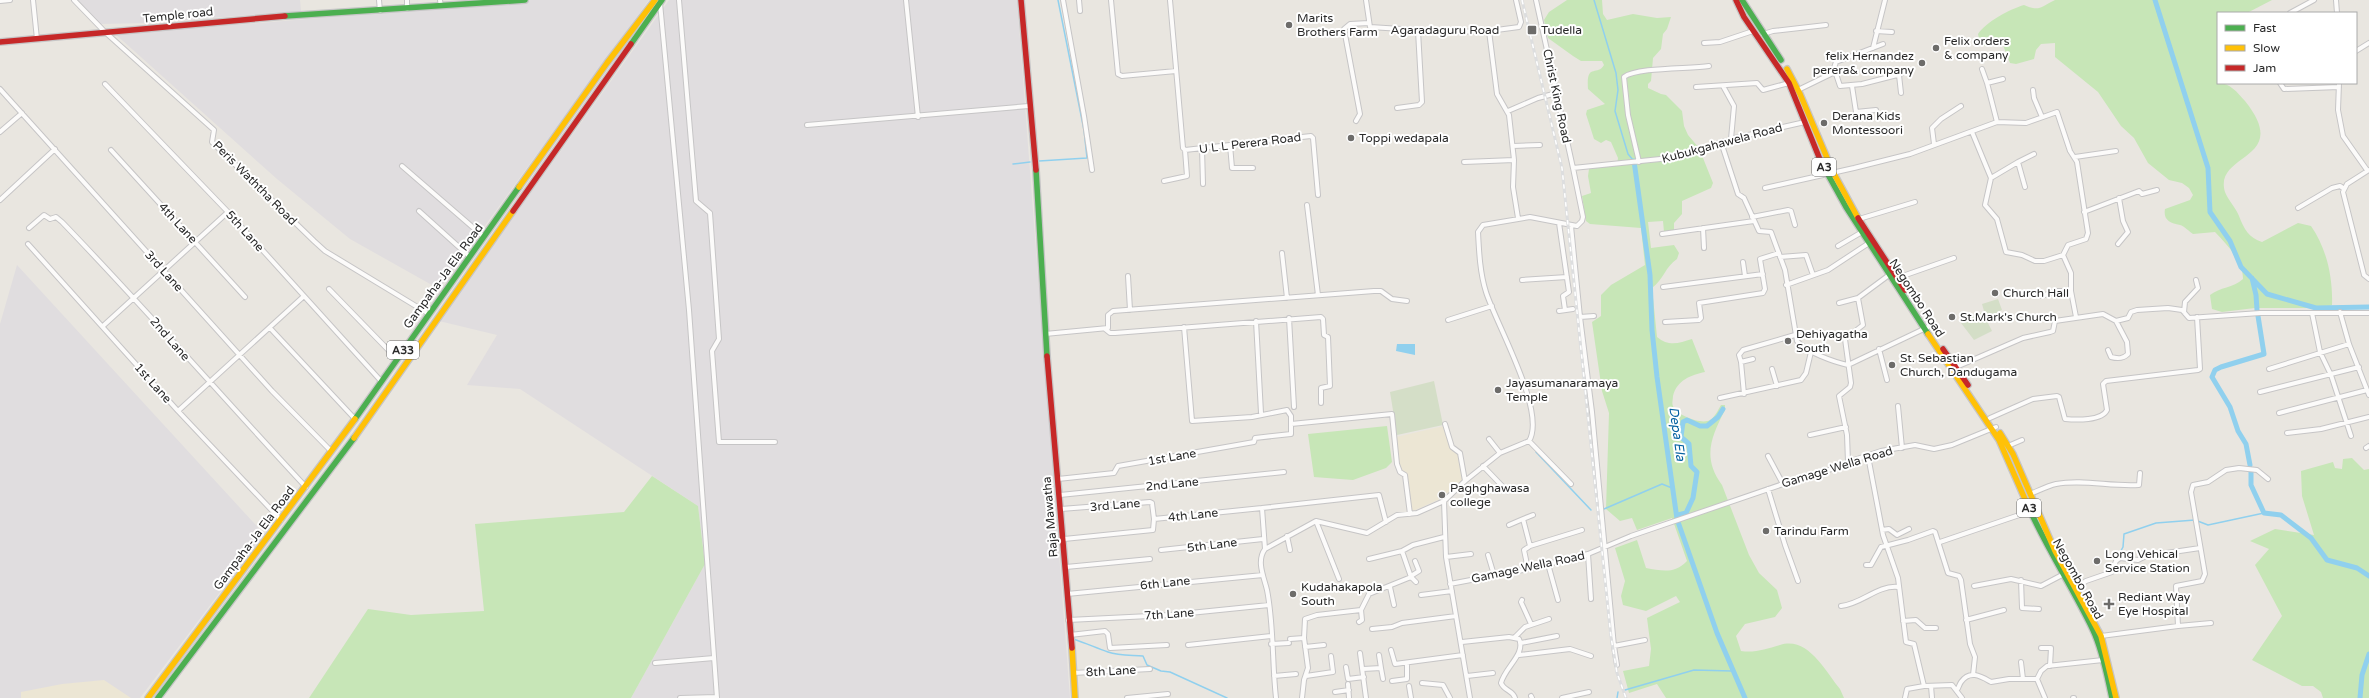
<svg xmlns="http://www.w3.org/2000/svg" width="2369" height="698" font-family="'Varela Round',sans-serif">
<rect width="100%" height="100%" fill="#e9e6e0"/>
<path fill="#e0dddf" d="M75,0H300L301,11L148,23L100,24Z
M531,0H649L439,289L350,239L277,179L113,32L248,24Z
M669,0H1017L1070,698H631L705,564L698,506L520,389L467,385L497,335L439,321Z
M17,265L264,534L140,698H0V324Z"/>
<path fill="#ece6d4" d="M1444,426L1452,450L1458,454L1463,480L1442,498L1411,512L1407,475L1402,471L1399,462L1396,437Z
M104,680L131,698H21V692L62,684Z"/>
<path fill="#c7e6b7" d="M1567,0H1602L1603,14L1607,20L1633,14L1657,18L1671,17L1667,29L1663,34L1661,49L1653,58L1651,81L1648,84V88L1661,94L1666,95L1682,111L1684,126L1688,135L1699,148L1713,183L1711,188L1682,201V214L1674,223V231L1664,232L1663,221L1648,222L1651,248L1674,245L1679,253L1677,259C1665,267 1664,279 1652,288L1657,337C1669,347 1679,343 1692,339L1705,372C1691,375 1677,380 1673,396C1673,400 1671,404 1674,408C1679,416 1702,425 1710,420C1715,417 1718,410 1721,405H1725V410C1711,437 1702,458 1722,485L1749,555L1759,573L1777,590L1782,608L1775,617L1745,624L1736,636L1741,651C1755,653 1766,649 1780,645C1808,636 1825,671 1840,689L1844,698H1666L1657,684L1629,693L1623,671L1649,666L1651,649L1647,618L1680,602L1676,596L1646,611L1623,605L1621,596L1625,581L1615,548L1637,540L1646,568C1662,571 1675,574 1687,561L1672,518L1637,530L1632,518L1620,521L1606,509L1609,413L1602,391L1592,322L1601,316V295L1611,285L1645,265L1641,228L1590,224L1586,221L1582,196L1591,193L1588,176L1589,169L1617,165L1618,158L1611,142L1606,140L1601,143L1594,139L1586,114L1587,110L1605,104L1588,89C1586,62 1597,77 1604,65L1602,61H1581L1573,56L1548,38L1544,20L1549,12Z
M2055,0H2272L2247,13H2218V83C2230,83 2237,92 2245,101C2293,161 2213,152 2225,192C2228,200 2236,208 2239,216C2244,229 2249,238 2262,242L2298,223L2311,226C2327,249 2333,278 2332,305L2325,308H2255L2222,312L2212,309L2210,295C2220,287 2233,288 2243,279C2243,260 2227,245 2215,232L2193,234C2190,232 2184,226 2180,225C2170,223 2163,220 2165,209L2190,200L2193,195L2189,188L2182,183L2169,180L2148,163L2134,138L2121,126L2098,92L2055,57V43L2041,44L2036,50L2034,59L2016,64L2010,63L2001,40L1984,46L1980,43L1978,34C1986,22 2010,9 2024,5C2040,12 2040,7 2055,0Z
M1387,426L1392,462L1386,468L1353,480L1314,477L1308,434Z
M2352,458L2364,470L2369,469V698H2323L2321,692L2313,686H2302L2252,660L2282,616L2255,565L2269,549L2250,541L2275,529L2314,535L2302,496L2301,471L2333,462L2335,468L2342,469L2343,459Z
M652,476L698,506L705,564L631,698H309L368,609L411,615L484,611L475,524L624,512Z"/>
<path fill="#d4dec7" d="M1998,299L2002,310L1997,312L1999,315L1987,321L1992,331L1974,340L1961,323L1984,311L1982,304Z
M1434,381L1443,425L1397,435L1390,392Z"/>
<path fill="#90d0ee" d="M1397,344H1415V355L1396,351Z"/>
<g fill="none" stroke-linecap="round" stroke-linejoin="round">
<path stroke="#90d0ee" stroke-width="1.5" d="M1594,0L1616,73L1618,90L1615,111L1628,154L1633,160
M1039,161L1087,158L1084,130L1058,0
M1013,164L1030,162
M1536,452L1591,510
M1604,509L1662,484L1672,488
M2117,558L2123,547L2124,534L2156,523L2195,520L2208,525L2264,513
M2077,585L2086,579
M1073,639C1086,643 1096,648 1108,652C1119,656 1132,655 1143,656L1147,665L1161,671L1170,672L1227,698
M1625,690L1694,670L1732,671
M1617,698L1618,692"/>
<path stroke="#90d0ee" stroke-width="5" d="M2155,0L2208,168L2210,212L2230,241L2241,267L2267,294L2316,308L2369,307
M1634,161L1650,275L1652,330L1657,377L1677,519L1717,633L1745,698
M2252,278L2256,295L2257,310
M2250,465L2246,444L2238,431L2230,407L2212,377L2215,370L2221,367L2264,354L2258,316
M2251,471V485L2264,513L2281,515L2311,538L2327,560L2357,568L2369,576
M1678,515L1686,513L1693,498L1697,472L1691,466L1689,444L1681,437L1683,422L1687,420L1700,426H1707L1718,417L1723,409
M2360,698L2362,675L2369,654"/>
<defs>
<path id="street" d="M33,0L37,39
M74,0L105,32L214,130L212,142L314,241L325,251L429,314
M379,0L380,11
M407,0V9
M440,0L441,6
M679,0L696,201L710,213L719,339L712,351L719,442H775
M906,0L918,117
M1063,0L1084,116L1092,170
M1079,0L1080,11
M1111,0L1118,74L1122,76L1176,71
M1170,0L1183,148L1185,150L1311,136L1313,138L1318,195
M1366,0L1370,27L1449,32L1489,31L1519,27L1521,22L1516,0
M1536,0L1573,168
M2336,0L2337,13
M0,1L10,0
M660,3L689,310L717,698
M2290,13L2314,0
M1489,31L1497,94L1509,115L1514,160L1513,187L1518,218
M1876,31L1892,32
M1763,34L1773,31L1826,25
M1704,43L1720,42L1753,31
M1883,44L1836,62L1834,68L1840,86L1862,84L1901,74
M1873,48L1885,0
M2356,51L2369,43
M1982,69L1987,83
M1899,75L1901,93
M2280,83L2284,89L2339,87
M2339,83L2338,110L2343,136L2367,170
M105,84L228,212L381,381
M1723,86L1734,106L1731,139
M1852,86L1856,112L1876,110
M1696,87L1757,83L1763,90L1789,83
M0,89L272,391L331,451
M1798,90L1835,72
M2033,90L2034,98L2042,117
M1397,108L1419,105L1422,102L1418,31
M1508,111L1538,98L1557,93
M1356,121L1360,114L1344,29L1350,24L1369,23
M1997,122L1987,83L2003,79
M807,125L1029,106
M0,132L22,113
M1972,132L1991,178L1985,205L1997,219L2006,252L2022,255L2035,261H2044L2063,255
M1721,142L1738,194L1744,198L1759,231L1771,232L1785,270L1797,341C1806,352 1834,362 1848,365
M1934,144L1932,128L1941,119L1961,106
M1230,145L1232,168H1253
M1513,146L1540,145
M1202,148L1203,184
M111,150L245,297
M2075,157L2116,151
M1464,162L1514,160
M1639,162L1628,115L1624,77C1637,67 1690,69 1709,66
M2018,162L2034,154
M402,166L484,237
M2369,170L2347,184L2343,192L2364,275L2369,279
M1991,178L2018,162L2025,187
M1164,181L1187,176L1185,150
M1765,188L1854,168L1910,154L1997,122L2026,123L2057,112L2070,151L2077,162L2088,233L2086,239L2068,245L2063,255L2071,273V291L2076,317
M0,200L55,149
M1307,205L1318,295
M2298,208L2332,188L2340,186L2343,188
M419,211L470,257
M2084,212L2139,191L2142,194L2157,190
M1752,217L1788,210L1791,211L1795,225
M1859,219L1915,202
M1559,223L1569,292L1563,296L1565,310
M1571,226L1580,317L1594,316
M29,228L44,215L50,219L56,217L62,222C146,309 224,399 306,487
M1703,228L1704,248
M1662,234L1754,221
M28,244L178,411L281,520
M2118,244L2128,232L2123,221L2119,198
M1838,246L1862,232
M1282,253L1287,298
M1780,257L1806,255L1813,275
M1743,262L1745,276
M1128,276L1130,310
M1897,278L1954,258
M1522,280L1567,277
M1786,285L1828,270L1869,243
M1663,287L1763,274
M329,289L397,359
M2027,293L2042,296L2056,291H2071
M1839,303L1858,298
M1559,311L1573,309
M2184,312L2185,302L2198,288L2196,280
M2340,312L2349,344L2369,395
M2312,313L2320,352L2331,375L2351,436
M1580,317L1592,412L1614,646L1645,640
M1289,318L1294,407
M1448,320L1492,306
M1256,321L1261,413
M1665,322L1699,320L1701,318L1699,303L1763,293L1765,289L1760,259L1779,253
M103,326L228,212
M270,328L355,419
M1105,329L1110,333H1115L1321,317L1323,319L1324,335L1328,337L1330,386L1321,388V403
M1045,334L1108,328V315L1113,311L1374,291H1381L1392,299L1407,301
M1879,349L1887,380
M2108,350L2111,357C2118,359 2123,359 2128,354L2127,342L2116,321
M1741,362L1739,355L1743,350L1795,335
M1848,365L1928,327
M1954,368L2023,338L2050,332L2053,331L2055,321L2103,314L2116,321L2128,318L2131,312L2137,310L2168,308L2182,310L2189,318L2260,313H2369
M1772,369L1777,386
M2269,369L2349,344
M2260,392L2359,367
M1744,394L1741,362L1753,359
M1720,398L1801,380L1806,373L1811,352
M1898,406L1902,448
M178,411L304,296
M2279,413L2367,390
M1990,418L2033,399L2057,396L2059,397L2065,419C2076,420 2102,421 2107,410L2103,384L2106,381L2198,370L2200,369L2197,317
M1291,424L1392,414L1397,464L1400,472L1405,475L1410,514
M1445,424L1452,447L1460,453L1465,481
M2287,433L2321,429L2369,417
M1810,435L1846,427
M1489,439L1500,453
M1529,441L1571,484
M2008,446L2022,440
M2366,448L2369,446
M1768,456L1783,484
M1868,456L1883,535L1898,578L1906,642L1914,644L1924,686L1952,685L1962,698
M1848,462L1847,435L1839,396L1850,387L1851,383L1845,339L1863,325L1858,298L1889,275
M1483,466L1507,491
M1058,479L1114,473L1118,466L1254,442L1255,438L1291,434V416L1287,410L1252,417L1192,421L1184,327
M1768,489L1785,545L1798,581
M2030,494C2038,491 2047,486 2056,484C2084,479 2111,487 2139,485L2140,473
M1060,495L1284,472
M1444,501L1446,557L1470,698
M1061,509L1150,502L1152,503L1154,519
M1523,519L1533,515
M1316,521L1339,579
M1509,525L1523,519L1530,546L1524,550L1528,569
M1882,530L1889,529L1897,535L1909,529
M1287,536L1290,550
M1064,539L1153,530L1154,519L1262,508
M1940,542L2031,511
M1530,546L1582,530
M1265,549L1262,508L1379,495L1386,522
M1161,550L1263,539
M1588,554L1591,599
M1488,555L1494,575
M1446,557L1471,554
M1369,559L1402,551
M1548,564L1558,600
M1866,565H1871L1881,547L1908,540L1933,531L1935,532L1948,573L1959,576L1961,580L1970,644L1975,657L1973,675
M1066,567L1150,559
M1411,576L1419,571L1415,561
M1411,577L1416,582
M2021,580L2022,608L2039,609
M1450,584L1528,569L1588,554L1631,536L1783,484L1812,477L1848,462L1881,451L1915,445L1934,449L1952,445L1996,427
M1974,586L2011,579L2041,586L2062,575
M1390,587L1394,605
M2076,588L2086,581L2112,572L2116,561L2120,558L2138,560L2146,556L2200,548
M1067,594L1263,575
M1421,595L1452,591
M1522,600L1521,602L1531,624
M1841,606C1862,604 1877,585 1898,587
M1068,620L1170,615L1269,605
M1966,620L2004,610
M1903,621L1916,620L1925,628H1936
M1359,622L1362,620L1361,610
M2178,626L2211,623
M1372,629L1392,627L1402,623L1456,616
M1070,635L1105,631L1108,634L1110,648L1167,645
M2101,636L2178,626L2176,586L2202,581L2205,574L2191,492L2193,485L2208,482L2226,470L2239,468L2257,470L2268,479
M1514,638L1525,627L1549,619
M1290,639L1304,638
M1462,642L1509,637L1519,639C1526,654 1505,667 1501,683C1504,691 1513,690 1515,698
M1521,643L1557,636
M1271,644L1289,643
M1188,645L1271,636
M1614,646L1617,665
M1305,647L1324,645
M2041,648H2051L2050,666
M1391,650L1395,664L1463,655
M1360,653L1366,698
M1379,655L1381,668
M1519,655L1570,649L1591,656
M2021,662L2023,679
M655,663L714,658
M1346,667L1348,679L1364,677
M1363,669L1381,668L1383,679
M1073,673L1150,669
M1274,676L1296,674
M1306,676L1333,672L1331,656
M1467,676L1493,673
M2037,679L2045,698
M1392,681L1407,679V663
M1422,683L1443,685L1450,698
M1348,684L1349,698
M1409,686L1411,698
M1931,686L1932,698
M1957,690C1959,687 1959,685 1961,682C1970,669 1982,677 1991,682L2009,679H2037L2041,671L2047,666L2103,660
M1335,692L1349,690
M1531,696L1532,698
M680,698L717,697
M1127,698L1168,694
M1276,698C1272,663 1274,625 1267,590C1264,577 1256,561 1265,549L1316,521L1367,533L1397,515L1417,513L1444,501L1465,481L1500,453L1529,441C1547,412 1496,324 1486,292C1480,273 1479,252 1478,232L1483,225L1530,217L1577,226L1582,221L1583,217L1573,168L1670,158L1735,138L1805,122
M1302,698L1304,680L1308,668L1304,638L1305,619L1317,615L1361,610L1369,594L1411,577L1402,551L1413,545L1444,537
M1562,698L1589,692
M1905,698L1907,689L1924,686
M2073,698H2074"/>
<path id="fast" d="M1742,0L1781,60
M285,16L525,0
M631,44L662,0
M1821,162L1846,207L1928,334
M1036,170L1047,356
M355,419L519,187
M2028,506C2047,549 2073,588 2093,630C2103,651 2107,676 2112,698
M158,698L354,438"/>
<path id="slow" d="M1787,69L1800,94L1833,172L1858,218
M519,187L607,63L655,0
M1928,334L1999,440L2028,506
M2000,433L2013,454L2055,551L2101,636L2116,698
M354,438L513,211
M1072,648L1075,698
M148,698L355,419"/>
<path id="jam" d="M1021,0L1036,170
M1736,0L1744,17L1789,83L1821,162
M0,42L285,16
M513,211L631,44
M1858,218L1905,290
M1943,349L1968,385
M1047,356L1072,648"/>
</defs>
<use href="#street" stroke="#c6c5c6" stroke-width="6"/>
<use href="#fast" stroke="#c6c5c6" stroke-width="8"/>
<use href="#slow" stroke="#c6c5c6" stroke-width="8"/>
<use href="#jam" stroke="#c6c5c6" stroke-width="8"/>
<use href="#street" stroke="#fcfbfa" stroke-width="4"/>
<use href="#fast" stroke="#4caf50" stroke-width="5.5"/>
<use href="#slow" stroke="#ffc107" stroke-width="5.5"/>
<use href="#jam" stroke="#c62828" stroke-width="5.5"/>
<defs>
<path id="rail" d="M1522,0L1562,168L1611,637L1617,673L1626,698"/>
</defs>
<use href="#rail" stroke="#dddedf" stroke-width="3"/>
<use href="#rail" stroke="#fff" stroke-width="1.5" stroke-dasharray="4.5" stroke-linecap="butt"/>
</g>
<g fill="#6d6c6a" stroke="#fff" stroke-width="1.5">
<circle cx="1289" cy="25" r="4"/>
<rect x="1527" y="25" width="10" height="10" rx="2"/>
<circle cx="1936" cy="48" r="4"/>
<circle cx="1922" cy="63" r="4"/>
<circle cx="1824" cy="123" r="4"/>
<circle cx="1351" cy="138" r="4"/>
<circle cx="1995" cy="293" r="4"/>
<circle cx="1952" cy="317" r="4"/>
<circle cx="1788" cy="341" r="4"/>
<circle cx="1892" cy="365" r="4"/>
<circle cx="1498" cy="390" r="4"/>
<circle cx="1442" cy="495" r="4"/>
<circle cx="1766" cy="531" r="4"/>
<circle cx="2097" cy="561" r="4"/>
<circle cx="1293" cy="594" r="4"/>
<path d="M2107 598h4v4h4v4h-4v4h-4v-4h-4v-4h4z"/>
</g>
<g text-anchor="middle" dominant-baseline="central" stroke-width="4" stroke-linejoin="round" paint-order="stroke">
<g fill="#fff" stroke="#6a6a6a" stroke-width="1">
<rect x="1812" y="158" width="24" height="18" rx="3"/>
<rect x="387" y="341" width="32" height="18" rx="3"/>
<rect x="2017" y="499" width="24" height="18" rx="3"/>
</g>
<g font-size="11" font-weight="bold" fill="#2a2a2a">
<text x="1824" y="167">A3</text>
<text x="403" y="350">A33</text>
<text x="2029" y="508">A3</text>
</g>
<g font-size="12" fill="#2a2a2a" stroke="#fff">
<text transform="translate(178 15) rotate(-6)">Temple road</text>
<text x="1445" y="30">Agaradaguru Road</text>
<text transform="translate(1557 96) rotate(78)">Christ King Road</text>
<text transform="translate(1250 143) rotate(-7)">U L L Perera Road</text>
<text transform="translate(1722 143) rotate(-15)">Kubukgahawela Road</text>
<text transform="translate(255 183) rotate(45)">Peris Waththa Road</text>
<text transform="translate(178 223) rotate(47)">4th Lane</text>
<text transform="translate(245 231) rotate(48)">5th Lane</text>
<text transform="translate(164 271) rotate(48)">3rd Lane</text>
<text transform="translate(443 276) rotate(-54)">Gampaha-Ja Ela Road</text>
<text transform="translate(1917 298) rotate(57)">Negombo Road</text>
<text transform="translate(170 339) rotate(49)">2nd Lane</text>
<text transform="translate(153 383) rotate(48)">1st Lane</text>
<text transform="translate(1172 457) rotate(-10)">1st Lane</text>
<text transform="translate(1837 467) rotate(-17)">Gamage Wella Road</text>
<text transform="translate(1172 484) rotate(-6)">2nd Lane</text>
<text transform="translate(1115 505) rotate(-5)">3rd Lane</text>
<text transform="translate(1193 515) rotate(-6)">4th Lane</text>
<text transform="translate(1050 517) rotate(-95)">Raja Mawatha</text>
<text transform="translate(254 538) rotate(-53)">Gampaha-Ja Ela Road</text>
<text transform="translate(1212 545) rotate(-7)">5th Lane</text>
<text transform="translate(1528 567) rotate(-12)">Gamage Wella Road</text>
<text transform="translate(2078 579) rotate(61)">Negombo Road</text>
<text transform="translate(1165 583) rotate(-6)">6th Lane</text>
<text transform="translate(1169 614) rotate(-4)">7th Lane</text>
<text transform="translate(1111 671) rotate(-3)">8th Lane</text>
</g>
<g font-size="12" fill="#2a2a2a" stroke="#fff" text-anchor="start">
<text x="1297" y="18">Marits<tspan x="1297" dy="14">Brothers Farm</tspan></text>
<text x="1541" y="30">Tudella</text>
<text x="1944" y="41">Felix orders<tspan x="1944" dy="14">&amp; company</tspan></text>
<text x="1914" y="56" text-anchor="end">felix Hernandez<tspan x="1914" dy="14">perera&amp; company</tspan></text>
<text x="1832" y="116">Derana Kids<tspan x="1832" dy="14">Montessoori</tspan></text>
<text x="1359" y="138">Toppi wedapala</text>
<text x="2003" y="293">Church Hall</text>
<text x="1960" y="317">St.Mark's Church</text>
<text x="1796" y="334">Dehiyagatha<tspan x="1796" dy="14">South</tspan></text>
<text x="1900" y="358">St. Sebastian<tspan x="1900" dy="14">Church, Dandugama</tspan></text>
<text x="1506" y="383">Jayasumanaramaya<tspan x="1506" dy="14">Temple</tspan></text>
<text x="1450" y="488">Paghghawasa<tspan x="1450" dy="14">college</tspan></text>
<text x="1774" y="531">Tarindu Farm</text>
<text x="2105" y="554">Long Vehical<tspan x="2105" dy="14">Service Station</tspan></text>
<text x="1301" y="587">Kudahakapola<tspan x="1301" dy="14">South</tspan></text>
<text x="2118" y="597">Rediant Way<tspan x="2118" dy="14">Eye Hospital</tspan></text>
</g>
<g font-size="13" font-style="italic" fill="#0762a2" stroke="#fff">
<text transform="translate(1677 434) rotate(82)">Depa Ela</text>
</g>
</g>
<rect x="2217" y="12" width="140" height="72" fill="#ffffff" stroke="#aaaaaa"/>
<rect x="2225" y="25" width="20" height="6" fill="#4caf50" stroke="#aaaaaa"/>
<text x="2253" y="32" font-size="12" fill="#2a2a2a">Fast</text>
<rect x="2225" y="45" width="20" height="6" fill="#ffc107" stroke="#aaaaaa"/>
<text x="2253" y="52" font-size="12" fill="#2a2a2a">Slow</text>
<rect x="2225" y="65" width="20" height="6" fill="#c62828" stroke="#aaaaaa"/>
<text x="2253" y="72" font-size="12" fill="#2a2a2a">Jam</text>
</svg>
